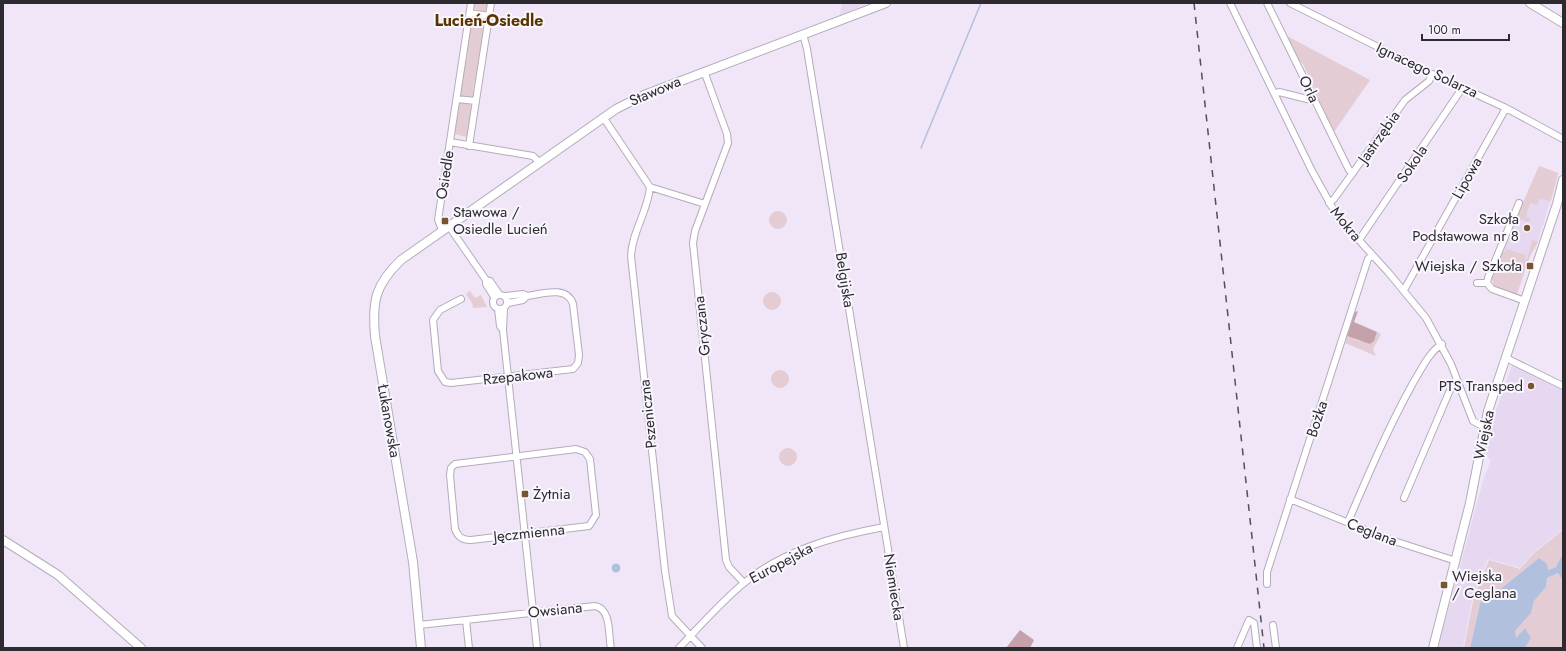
<svg xmlns="http://www.w3.org/2000/svg" width="1566" height="651" font-family="Jost,sans-serif">
<rect width="100%" height="100%" fill="#f0e6f8"/>
<path fill="#e6d8f1" d="M842,3H867V4L840,15Z
M1539,166L1558,173V176L1537,244L1530,256L1517,294L1491,277Z
M1512,365L1563,391V529L1533,553L1520,568L1488,559L1473,596L1463,648H1438L1484,477L1491,461L1486,455L1487,436Z"/>
<path fill="#e3ccd3" d="M473,3H489L488,9L484,12L473,8Z
M473,17L483,18L486,23L479,55L480,57L477,79L475,80L473,90L475,92L472,97L462,96L459,92L464,62L467,59L468,49L466,47L469,31L471,29Z
M1287,36L1370,80L1334,132L1303,64L1300,62Z
M460,103H469L472,106L468,135L466,137L454,134L455,119L457,117Z
M1539,166L1558,173L1551,201L1540,199L1537,205L1530,203L1526,217L1530,218L1529,222L1519,219L1517,225H1513Z
M769 220a9 9 0 1 1 18 0a9 9 0 1 1-18 0Z
M1532,240L1538,242L1530,256L1517,294L1495,287L1491,277L1503,247V252H1505L1506,249L1526,255L1525,259L1527,260Z
M470,291L475,298L481,295L487,307L473,308L472,303L466,294Z
M763 301a9 9 0 1 1 18 0a9 9 0 1 1-18 0Z
M1377,332L1381,334L1373,349L1376,356L1345,343L1347,336L1359,341H1374Z
M771 379a9 9 0 1 1 18 0a9 9 0 1 1-18 0Z
M779 457a9 9 0 1 1 18 0a9 9 0 1 1-18 0Z
M1563,530V553L1556,567L1548,570L1539,558L1498,591L1486,589L1480,604L1470,648H1464L1474,596L1489,560L1520,569L1533,554Z
M1558,573L1563,581V648H1525L1531,638L1525,628L1515,639V631L1531,613L1534,601L1546,587L1547,578Z"/>
<path fill="#c5a1ac" d="M1358,311L1354,322L1377,332L1374,341L1370,344L1347,336L1355,312Z
M1020,630L1034,640L1030,648H1006Z"/>
<path fill="#b1c0dd" d="M1563,553V581L1558,573L1547,578L1546,587L1534,601L1531,613L1515,631L1516,638L1525,628L1531,638L1525,648H1470L1480,604L1486,589L1490,588L1494,592L1498,591L1539,558L1547,564L1548,570L1556,567Z
M611.5 568a4.5 4.5 0 1 1 9 0a4.5 4.5 0 1 1-9 0Z"/>
<g fill="none" stroke-linecap="round" stroke-linejoin="round">
<path stroke="#b1c0dd" stroke-width="1.5" d="M921,148L981,3"/>
<defs>
<path id="minor" d="M1230,3L1312,171L1337,216L1388,272L1426,318L1451,364L1473,421L1484,427
M1267,3L1349,170L1353,173
M1290,3L1432,74L1506,108L1563,139
M470,13L489,16
M803,34L807,49L904,648
M704,71L727,134L728,143L695,231L693,243L726,560L729,567L744,583
M1275,94L1279,92L1315,101
M457,99L476,101
M603,117L650,187L705,204
M450,142L533,156L539,162
M469,146L491,3
M650,187C648,211 632,232 631,256L665,571L672,616L702,648
M1329,203L1334,199L1405,100L1429,81L1432,74
M1519,203L1488,278L1487,283L1492,289L1525,301
M448,225L486,280L490,281L499,294
M442,230L438,220L471,3
M1359,240L1463,87
M486,280V284L494,297
M1477,283H1487
M1404,290L1506,108
M493 302a7 7 0 1 1 14 0a7 7 0 1 1-14 0Z
M461,299L440,310L433,320L438,371L445,382L451,383L573,369L578,363L579,355L573,304C567,285 542,294 527,296L523,294L505,296
M508,303L523,300L527,296
M504,308L503,330L537,648
M498,309L500,326L503,330
M1506,358L1563,386
M576,449L585,452L590,459L596,515L589,526L471,540C462,540 458,537 455,529L450,475L451,468L455,464Z
M1404,498L1453,383L1458,381
M1290,499L1388,539L1456,561
M1348,522C1368,475 1388,428 1413,383C1421,370 1429,352 1442,344
M1267,584V572L1368,259L1372,255
M466,620L469,648
M419,625L595,606C612,609 608,636 611,648
M1273,625L1276,648
M679,648C700,626 721,602 744,583C784,550 835,536 884,527
M1237,648L1249,620L1254,623L1257,648"/>
<path id="tertiary" d="M1530,3L1563,23
M3,540L58,575L141,648
M421,648L413,562L375,336C372,301 375,285 401,260L616,109L644,95L886,3
M1433,648L1470,503L1488,411L1557,204L1563,180"/>
</defs>
<use href="#minor" stroke="#b4abbb" stroke-width="8"/>
<use href="#tertiary" stroke="#b4abbb" stroke-width="10"/>
<use href="#minor" stroke="#fff" stroke-width="6"/>
<use href="#tertiary" stroke="#fff" stroke-width="8"/>
<path stroke="#534f57" stroke-width="1.5" stroke-dasharray="7 7" stroke-linecap="butt" d="M1194,3L1264,648"/>
</g>
<g fill="#78552e" stroke="#faf6fd" stroke-width="1.5">
<rect x="441" y="217" width="8" height="8" rx="2"/>
<circle cx="1527" cy="228" r="4"/>
<rect x="1526" y="262" width="8" height="8" rx="2"/>
<circle cx="1531" cy="386" r="4"/>
<rect x="521" y="490" width="8" height="8" rx="2"/>
<rect x="1440" y="581" width="8" height="8" rx="2"/>
</g>
<g text-anchor="middle" dominant-baseline="central" stroke-width="4" stroke-linejoin="round" paint-order="stroke">
<g font-size="15" fill="#2d2a30" stroke="#faf6fd">
<text transform="translate(1427 70) rotate(25)">Ignacego Solarza</text>
<text transform="translate(1309 89) rotate(64)">Orla</text>
<text transform="translate(655 91) rotate(-23)">Stawowa</text>
<text transform="translate(1379 137) rotate(-55)">Jastrzębia</text>
<text transform="translate(1412 164) rotate(-56)">Sokola</text>
<text transform="translate(445 175) rotate(-81)">Osiedle</text>
<text transform="translate(1467 178) rotate(-61)">Lipowa</text>
<text transform="translate(1346 224) rotate(51)">Mokra</text>
<text transform="translate(845 280) rotate(81)">Belgijska</text>
<text transform="translate(702 326) rotate(-96)">Gryczana</text>
<text transform="translate(518 376) rotate(-6)">Rzepakowa</text>
<text transform="translate(648 414) rotate(-96)">Pszeniczna</text>
<text transform="translate(1317 419) rotate(-72)">Bożka</text>
<text transform="translate(389 421) rotate(80)">Łukanowska</text>
<text transform="translate(1484 435) rotate(-78)">Wiejska</text>
<text transform="translate(1372 532) rotate(21)">Ceglana</text>
<text transform="translate(529 533) rotate(-6)">Jęczmienna</text>
<text transform="translate(781 563) rotate(-28)">Europejska</text>
<text transform="translate(894 587) rotate(81)">Niemiecka</text>
<text transform="translate(555 610) rotate(-6)">Owsiana</text>
</g>
<g font-size="15" fill="#2d2a30" stroke="#faf6fd" text-anchor="start">
<text x="453" y="212">Stawowa /<tspan x="453" dy="17">Osiedle Lucień</tspan></text>
<text x="1519" y="219" text-anchor="end">Szkoła<tspan x="1519" dy="17">Podstawowa nr 8</tspan></text>
<text x="1522" y="266" text-anchor="end">Wiejska / Szkoła</text>
<text x="1523" y="386" text-anchor="end">PTS Transped</text>
<text x="533" y="494">Żytnia</text>
<text x="1452" y="576">Wiejska<tspan x="1452" dy="17">/ Ceglana</tspan></text>
</g>
<g font-size="16" font-weight="bold" fill="#593400" stroke="#faf6fd">
<text x="489" y="20">Lucień-Osiedle</text>
</g>
</g>
<rect width="1566" height="651" fill="none" stroke="#2d2a30" stroke-width="8"/>
<path d="M1422 34v6h87v-6" fill="none" stroke="#2d2a30" stroke-width="2"/>
<text x="1428" y="34" font-size="12" fill="#2d2a30" stroke="#faf6fd" stroke-width="3" paint-order="stroke">100 m</text>
</svg>
